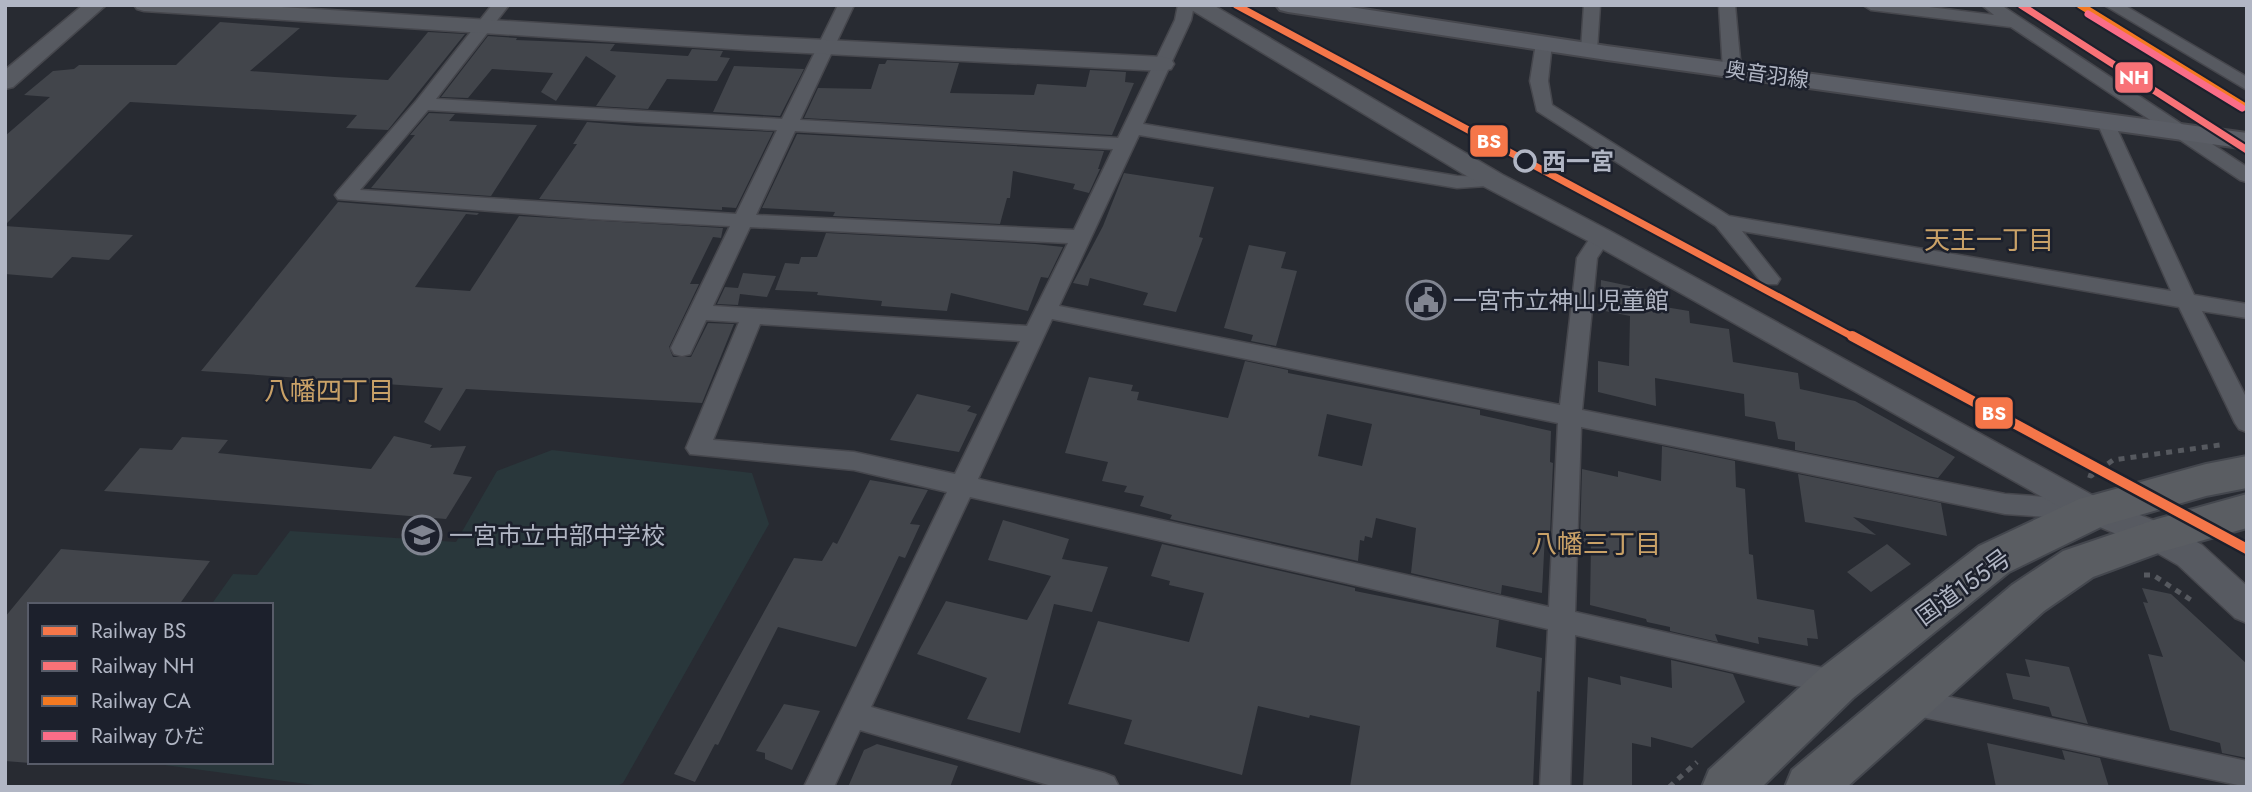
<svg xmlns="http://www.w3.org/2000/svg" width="2252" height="792" font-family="Jost,'Noto Sans JP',sans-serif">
<rect width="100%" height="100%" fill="#282b32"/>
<path fill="#29373b" d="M552,450L752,473L769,524L623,783L615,787H329L142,762H271V605H211L233,574L257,575L290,531L456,542L497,471Z"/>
<path fill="#42454b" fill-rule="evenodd" d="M220,22L300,28L250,71L335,77L388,80L428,32L465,34L388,130L346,128L357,115L130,102L5,225V136L50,97L24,95L53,71L74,69L79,65H176Z
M488,36L517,38L516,40L615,44L610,51L688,56L692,49L723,51L720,57L730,58L717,81L667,79L648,109L596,106L616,76L586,56L556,101L541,92L553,73L492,69L468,98L441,97Z
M887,60L959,63L950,93L1034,95L1037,84L1086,87L1090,70L1126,72L1125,82L1134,83L1112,135L804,118L818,88L871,89L879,64H885Z
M734,66L804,69L780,116L713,112Z
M429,113L455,114L449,121L537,125L491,196L371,188L415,135H410Z
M587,122L637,126L773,132L736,208L722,207V210L539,199L577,144H573Z
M797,134L1104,151L1098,169H1100L1089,193L1073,189L1075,184L1013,171L1010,198H1007L1000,224L833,216L835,212L762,208Z
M1124,173L1214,187L1199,237L1203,238L1176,312L1143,305L1148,293L1090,278L1088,286L1073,283L1103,226Z
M338,202L479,213L477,215L466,214L415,287L470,291L519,216L723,228L721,238L713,237L690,284H699L669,347L673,357H691L708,323L734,324L702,403L466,389L440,431L424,422L443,388L201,371Z
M5,226L133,235L109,260L72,257L52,278L5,274Z
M826,233L1035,244L1063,247L1048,278L1041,277L1028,311L951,293L947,311L881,306L882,301L817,295L818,292L775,290L785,263L799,264L801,257H817Z
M1249,245L1286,252L1281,268L1297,271L1276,346L1251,341L1253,335L1224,328Z
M743,273L776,276L767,297L740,294L738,305L717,304L725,287L738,288Z
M1601,280L1658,292L1659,306L1689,311L1690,323L1729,329L1733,362L1798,373L1800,389L1855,401L1955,457L1938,478L1795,450V442L1778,439L1775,422L1745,416L1744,394L1655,378L1656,406L1598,392V361L1629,366L1630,316L1600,310Z
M1245,361L1288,370V373L1480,410V415L1551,431L1550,462L1553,463L1550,535L1545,534L1542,593L1502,585L1501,594L1411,573L1416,528L1376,518L1372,538L1365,536L1364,541L1360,540L1358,561L1170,519L1172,515L1140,506L1144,496L1124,492L1127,486L1102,481L1108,462L1065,453L1089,377L1133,385L1131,391L1139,392L1137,400L1228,418ZM1327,414L1372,424L1362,466L1318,456Z
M917,394L971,406L967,411L977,414L959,452L890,440Z
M394,436L432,445L430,448L466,446L453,474L472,477L446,519L104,491L140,448L172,450L182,437L228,440L218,453L371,469Z
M1662,446L1735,461L1736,487L1745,489L1749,554L1753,555L1757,599L1814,610L1818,639L1807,638L1808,646L1758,637L1759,644L1715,634L1718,642L1670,631V627L1647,622L1646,619L1590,605L1591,544L1580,541L1582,469L1618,477V471L1661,481Z
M1798,474L1941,503L1947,536L1853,517L1876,535L1805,522Z
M870,480L928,490L910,524L920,525L905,558L899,556L856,647L778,627L718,745L715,744L695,782L674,774L794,558L822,561L833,542L837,544Z
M1003,520L1069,539L1062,559L1108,567L1092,612L1054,604L1020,733L967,719L987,678L917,654L946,601L1027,620L1051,576L988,560Z
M1162,544L1355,588V591L1499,620L1496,647L1542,658L1540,692L1537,691L1533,787H1350L1360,726L1310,715L1309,718L1258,706L1242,775L1124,744L1132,720L1068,704L1098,621L1189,642L1204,593L1169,585L1170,581L1151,576Z
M1887,544L1911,564L1871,592L1847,572Z
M61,549L210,561L179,605H30V763L5,761V617Z
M2142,588L2171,594L2247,664V758L2222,753L2220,743L2170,730L2148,654L2163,657L2143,602L2148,603Z
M2025,659L2069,667L2088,724L2052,716L2049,707L2013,699L2006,673L2030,677Z
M1671,660L1733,674L1745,702L1692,748L1651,737V747L1632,743V787H1583L1588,677L1621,685L1620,676L1672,688Z
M784,704L820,711L792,770L765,759V753L756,751Z
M1987,743L2065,760L2062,750L2100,758L2109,787H1996Z
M877,744L958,766L950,787H848L864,750Z"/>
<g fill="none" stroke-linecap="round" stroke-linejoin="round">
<defs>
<path id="minor" d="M492,5H509L436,99L782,119L838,5H854L800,120L1118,138L1175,20L1178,5H1194L1191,20L1143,124L1457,176L1501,177L1504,181L1501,185L1457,188L1139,135L1059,306L1560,405L1577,258L1594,232H1608L1611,237L1597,258L1582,410L2005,494L2089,500L2098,503L2101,510L2098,517L2089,520L2005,514L1581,427L1575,612L1837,671L1847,674L1851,683L1847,692L1837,695L1575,635L1570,787H1540L1548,629L970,497L871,707L1104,773L1114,777L1119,787H1055L860,730L834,787H804L947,492L854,470L690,454L686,448L739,322L706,320L690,354L682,356L674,354L671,348L730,226L593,219L338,199L335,195L338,191L417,100ZM428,110L777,130L736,214L360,190ZM795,131L1113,149L1074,230L756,215ZM750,227L1068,243L1027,326L713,306ZM1052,319L1558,423L1549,607L978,479ZM760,324L1020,341L955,474L854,452L713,440Z
M1584,5H1600L1597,50L1589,55L1581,50Z
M1719,5H1735L1741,70L1732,75L1723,70Z
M1863,5H1913L1994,15L1982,5H2001L2247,167V182L2240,180L2011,27L1871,10Z
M2104,5H2124L2247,77V90Z
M1544,38L1552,43L1548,81L1552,105L1729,216L2171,291L2096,120L2105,115L2111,116L2194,295L2247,304V318L2202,311L2247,399V432L2239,429L2235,423L2179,307L1742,231L1780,279L1777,284H1763L1716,226L1537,111L1530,81L1536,43Z
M1908,688L2247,761V787L1908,714L1898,710L1894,701L1898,692Z"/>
<path id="tertiary" d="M83,5H106L13,87L5,89V70Z
M134,5H250L747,36L1163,57L1171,59L1174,64L1171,69L1163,71L747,50L144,11L137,9Z
M1187,5H1213L1503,175L1610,231L2105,502L2169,526L2202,545L2247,586V623L2235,618L2178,565L2145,546L2083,520L1592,243L1485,187L1190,9Z"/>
<path id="secondary" d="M1276,5H1337L1607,46L2247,133V149L1607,60L1288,12L1280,10Z"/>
<path id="trunk" d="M2247,456V488L2206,496L2105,525L2009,572L1853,698L1762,787H1702L1709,770L1821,668L1979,546L2079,499L2206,464Z
M2247,494V528L2161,552L2093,577L2044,611L1847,787H1785L1792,770L2012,585L2063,551L2157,519Z"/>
</defs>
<use href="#minor" stroke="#46474d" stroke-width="3"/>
<use href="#tertiary" stroke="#46474d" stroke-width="3"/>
<use href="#secondary" stroke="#46474d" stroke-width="4"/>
<use href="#trunk" stroke="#44474e" stroke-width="4"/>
<path stroke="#56595f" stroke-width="5" stroke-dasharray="6 6" stroke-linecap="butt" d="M2088,475L2091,476L2113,460L2220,445
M2144,575H2153L2194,602
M1669,787L1697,762"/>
<use href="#minor" fill="#575a61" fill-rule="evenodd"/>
<use href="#tertiary" fill="#575a61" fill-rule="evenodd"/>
<use href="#secondary" fill="#5b5e66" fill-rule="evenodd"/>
<use href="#trunk" fill="#5a5d62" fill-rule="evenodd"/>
<defs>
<path id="rail-1-far1" d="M1236,5L1855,338"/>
<path id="rail-1" d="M1852,336L2247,549"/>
<path id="rail-2" d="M2021,5L2247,150"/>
<path id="rail-3" d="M2080,5L2247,108"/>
<path id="rail-4" d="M2088,14L2242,108"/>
</defs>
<use href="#rail-1-far1" stroke="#1c202c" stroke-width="11"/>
<use href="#rail-1" stroke="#1c202c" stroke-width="15"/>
<use href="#rail-2" stroke="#1c202c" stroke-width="11"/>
<use href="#rail-3" stroke="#1c202c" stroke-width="11"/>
<use href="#rail-4" stroke="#1c202c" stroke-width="11"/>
<use href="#rail-1-far1" stroke="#f57649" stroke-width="7"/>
<use href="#rail-1" stroke="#f57649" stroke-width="10"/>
<use href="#rail-2" stroke="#f87277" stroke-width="7"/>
<use href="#rail-3" stroke="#f47921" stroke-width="7"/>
<use href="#rail-4" stroke="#fb6d88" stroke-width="7"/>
</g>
<defs>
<symbol id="civic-ring" viewBox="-11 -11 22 22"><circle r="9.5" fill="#1c202c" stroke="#818591" stroke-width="1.5"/><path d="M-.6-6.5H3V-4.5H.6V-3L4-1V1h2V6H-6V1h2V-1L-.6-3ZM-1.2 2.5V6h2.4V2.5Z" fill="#818591"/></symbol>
<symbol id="school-ring" viewBox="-11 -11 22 22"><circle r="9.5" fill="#1c202c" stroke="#818591" stroke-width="1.5"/><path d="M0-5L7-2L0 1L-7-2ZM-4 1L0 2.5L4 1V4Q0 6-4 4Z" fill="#818591"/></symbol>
</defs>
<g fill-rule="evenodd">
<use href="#civic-ring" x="1404" y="278" width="44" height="44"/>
<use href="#school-ring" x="400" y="513" width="44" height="44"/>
</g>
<circle fill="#1c202c" stroke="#b1b6c4" stroke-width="3.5" cx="1525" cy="161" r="10"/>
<g text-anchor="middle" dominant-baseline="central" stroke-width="5" stroke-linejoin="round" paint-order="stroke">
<g font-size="21" fill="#b1b6c4" stroke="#1c202c">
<text transform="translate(1767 75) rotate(8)">奥音羽線</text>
</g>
<g font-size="24" font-weight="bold" fill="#b1b6c4" stroke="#1c202c" text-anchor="start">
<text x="1542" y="161">西一宮</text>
</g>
<g font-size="24" fill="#b1b6c4" stroke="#1c202c" text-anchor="start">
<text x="1453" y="300">一宮市立神山児童館</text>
<text x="449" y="535">一宮市立中部中学校</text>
</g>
<g font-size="24" fill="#b1b6c4" stroke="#1c202c">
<text transform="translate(1963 587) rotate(-36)">国道155号</text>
</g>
<g font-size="26" fill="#c9a167" stroke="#1c202c">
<text x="1989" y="240">天王一丁目</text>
<text x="329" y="391">八幡四丁目</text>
<text x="1596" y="544">八幡三丁目</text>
</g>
</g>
<g stroke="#1c202c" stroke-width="2.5">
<rect x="2114" y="61" width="40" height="33" rx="7" fill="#f87277"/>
<rect x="1469" y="124" width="40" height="34" rx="7" fill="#f57649"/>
<rect x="1974" y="396" width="40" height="34" rx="7" fill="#f57649"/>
</g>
<g font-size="19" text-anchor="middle" font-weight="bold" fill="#fff">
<text x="2134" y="84">NH</text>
<text x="1489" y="148">BS</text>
<text x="1994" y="420">BS</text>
</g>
<rect width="2252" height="792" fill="none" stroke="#b1b6c4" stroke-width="14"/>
<rect x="28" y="603" width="245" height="161" fill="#1c202c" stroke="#585c69" stroke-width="2"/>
<rect x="42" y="626" width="35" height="10" fill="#f57649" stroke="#585c69" stroke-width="2"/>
<text x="91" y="638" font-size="21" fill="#b1b6c4">Railway BS</text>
<rect x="42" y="661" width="35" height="10" fill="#f87277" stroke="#585c69" stroke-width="2"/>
<text x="91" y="673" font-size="21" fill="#b1b6c4">Railway NH</text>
<rect x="42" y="696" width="35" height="10" fill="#f47921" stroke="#585c69" stroke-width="2"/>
<text x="91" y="708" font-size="21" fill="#b1b6c4">Railway CA</text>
<rect x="42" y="731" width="35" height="10" fill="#fb6d88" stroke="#585c69" stroke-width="2"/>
<text x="91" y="743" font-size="21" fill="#b1b6c4">Railway ひだ</text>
</svg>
